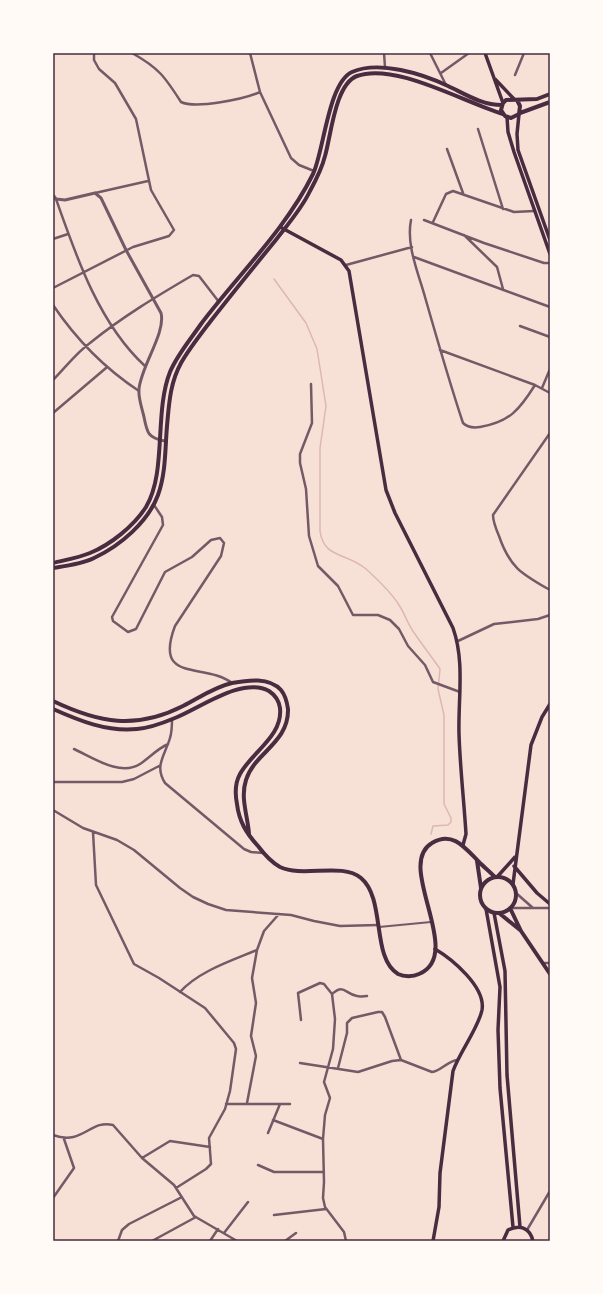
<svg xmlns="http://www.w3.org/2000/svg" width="603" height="1294" font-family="Quicksand,sans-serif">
<rect width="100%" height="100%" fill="#f7e1d7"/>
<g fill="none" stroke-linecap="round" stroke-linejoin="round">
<path stroke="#dcb8b0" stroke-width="1.5" d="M274,279L306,323L317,349L326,406L320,448V531C324,559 346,552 366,569C377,579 391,592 399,605C405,614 408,625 415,634C423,646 432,657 440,669L438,689L444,715V804L451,818V822L448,825L433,826L431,834"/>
<path stroke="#755966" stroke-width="2" d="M379,927L431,922"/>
<path stroke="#755966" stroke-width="2.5" d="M132,53C159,68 165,77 181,102C196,109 245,99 260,92
M250,53L260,92L291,158L299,165L314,171
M384,53L385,67
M430,53L446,85
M441,73L469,53
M515,75L524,53
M478,129L503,209
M447,149L463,193
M95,193L148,181
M56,199C76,256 99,324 145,366
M411,220C406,245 418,272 425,297C437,339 449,381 463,423C468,428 474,428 480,427C510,422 520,409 535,385
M424,220L484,243L544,263H550
M433,222L446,194L453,191L514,212L534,211
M464,235L497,267L503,289
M53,239L68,234
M414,257L550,307
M346,265L412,247
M53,288L133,247L169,236L174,230L151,190L136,119L115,83L99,69L94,60V53
M53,305C76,339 104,368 139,391
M520,326L550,337
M440,350L535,385L550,393
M53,380C65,368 76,353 90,343C122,317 157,296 193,275L199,276L219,302
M311,384L312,423L300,454V463L306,489L309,536L318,566L338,586L353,615H378L390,620L399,629L408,646L425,665L433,682L460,692
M542,388L550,369
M53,413L106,368
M550,433L493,515C493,522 496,529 499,536C510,568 522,574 550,590
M154,505L162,517L163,525L112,617L113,621L128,632L136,629L165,572L192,557L211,540L220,538L224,543L221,556L175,626C153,684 205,662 232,683
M458,641L494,624L538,619L550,615
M172,719C172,726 172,732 170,738C165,755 154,766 165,783L244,849L251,852L264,853
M74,749C92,757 120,777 140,764C149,758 157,749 168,744
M53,782H122L134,779L159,766
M53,810L83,828L117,840L134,850L180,888L193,897L208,904L226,910L291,915L314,921L340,926L378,925
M93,832L96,885L134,964L159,978L205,1008L234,1043L236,1049L230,1091L225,1109L209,1138L211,1164L206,1169L176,1188
M516,893L533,908
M511,908H550
M543,963H550
M180,992C199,971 231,961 257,950L264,931L279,914
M332,994C344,983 345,994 357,996C360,997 364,996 367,996
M301,1020L298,993L320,983L324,984L332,994L335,1019L333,1049L324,1082L330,1098L325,1115L323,1139L324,1182L323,1198L325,1207L344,1232L346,1241
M300,1063L358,1072L392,1061L401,1060L432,1072C441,1071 446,1062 457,1060
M338,1068L347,1033V1023L352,1018L378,1012H382L385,1017L401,1060
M247,1103L256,1056L251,1036L256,1003L252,978L257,950
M226,1104H290
M273,1120L323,1139
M268,1133L280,1104
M53,1135C83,1146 90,1119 113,1125L142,1158L174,1185L194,1216L237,1241
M142,1158L170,1141L210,1147
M258,1165L274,1172H324
M53,1198L74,1168L64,1139
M274,1215L326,1209
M527,1230L550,1191
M224,1233L248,1202
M118,1241L122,1230L129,1224L182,1197
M152,1241L196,1217
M210,1241L218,1229
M285,1241L296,1233"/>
<path stroke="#755966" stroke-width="3" d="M53,195L56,199L65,200L95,193L101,198L126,250L161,313C166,333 141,366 139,389C138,398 142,408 144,417C147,433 148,438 165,441"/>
<path stroke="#4a2c40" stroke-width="3.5" d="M485,53L503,103
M495,79L514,99
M519,114L517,134L518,150L550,240
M507,117L508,132L514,152L550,254
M282,228L341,260L349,271L386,490L395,513L453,628C465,662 458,698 459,734C460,767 464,801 466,834L463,845
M514,866L537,893L550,904
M497,877L515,857
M513,884L531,745L542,717L550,704
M486,909L500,987L498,1030L500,1088L513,1227
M494,913L505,971L507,1075L520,1227
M433,1241L439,1207L440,1173L453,1071C460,1051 478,1029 482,1010C486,987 452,959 435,949
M503,1241L508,1230C520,1224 530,1228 533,1241"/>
<path stroke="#4a2c40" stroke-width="4" d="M517,100L520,106L519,114L511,118L505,116L501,110L503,103L506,100L537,99L550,94
M520,113L550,102
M53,563C65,560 78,558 90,553C110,545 134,526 146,507C167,472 154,412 170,372C177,355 190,340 201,324C238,275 286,229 313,174C324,151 328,83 352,72C379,60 423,74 448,86C465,94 482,105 502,105
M53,568C66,566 82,564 94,558C120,546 148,522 158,495C166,473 165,449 167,426C169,404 170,383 181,363C189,349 200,335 210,322C231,295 253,268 275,241C287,225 301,210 310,191C316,180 322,168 325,156C331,136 335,84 357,76C395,62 465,103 503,114
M53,701C99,723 136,730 183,706C199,698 214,687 232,683C248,680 269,677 281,690C286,696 287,702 288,709C289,743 254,753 246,780C240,798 248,817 249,834
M53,709C80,721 107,732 137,729C150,728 163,723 175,718C199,709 242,676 269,691C275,695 279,701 280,708C283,736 252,752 240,774C235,783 235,794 237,804C239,821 246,833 258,846C264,854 271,862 280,867C303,878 342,862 361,878C386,899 371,958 398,974C404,977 413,977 419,974C466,954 394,865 432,843C453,830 466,849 479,862C484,867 490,872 495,877
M477,861L481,888
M480 895a18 18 0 1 1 36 0a18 18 0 1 1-36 0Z
M510,908L521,931L550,974
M499,913L520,930"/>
</g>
<rect width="603" height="1294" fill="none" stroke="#fffaf5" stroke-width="108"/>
<rect x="54" y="54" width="495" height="1186" fill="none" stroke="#4a2c40" stroke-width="1.5"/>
</svg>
